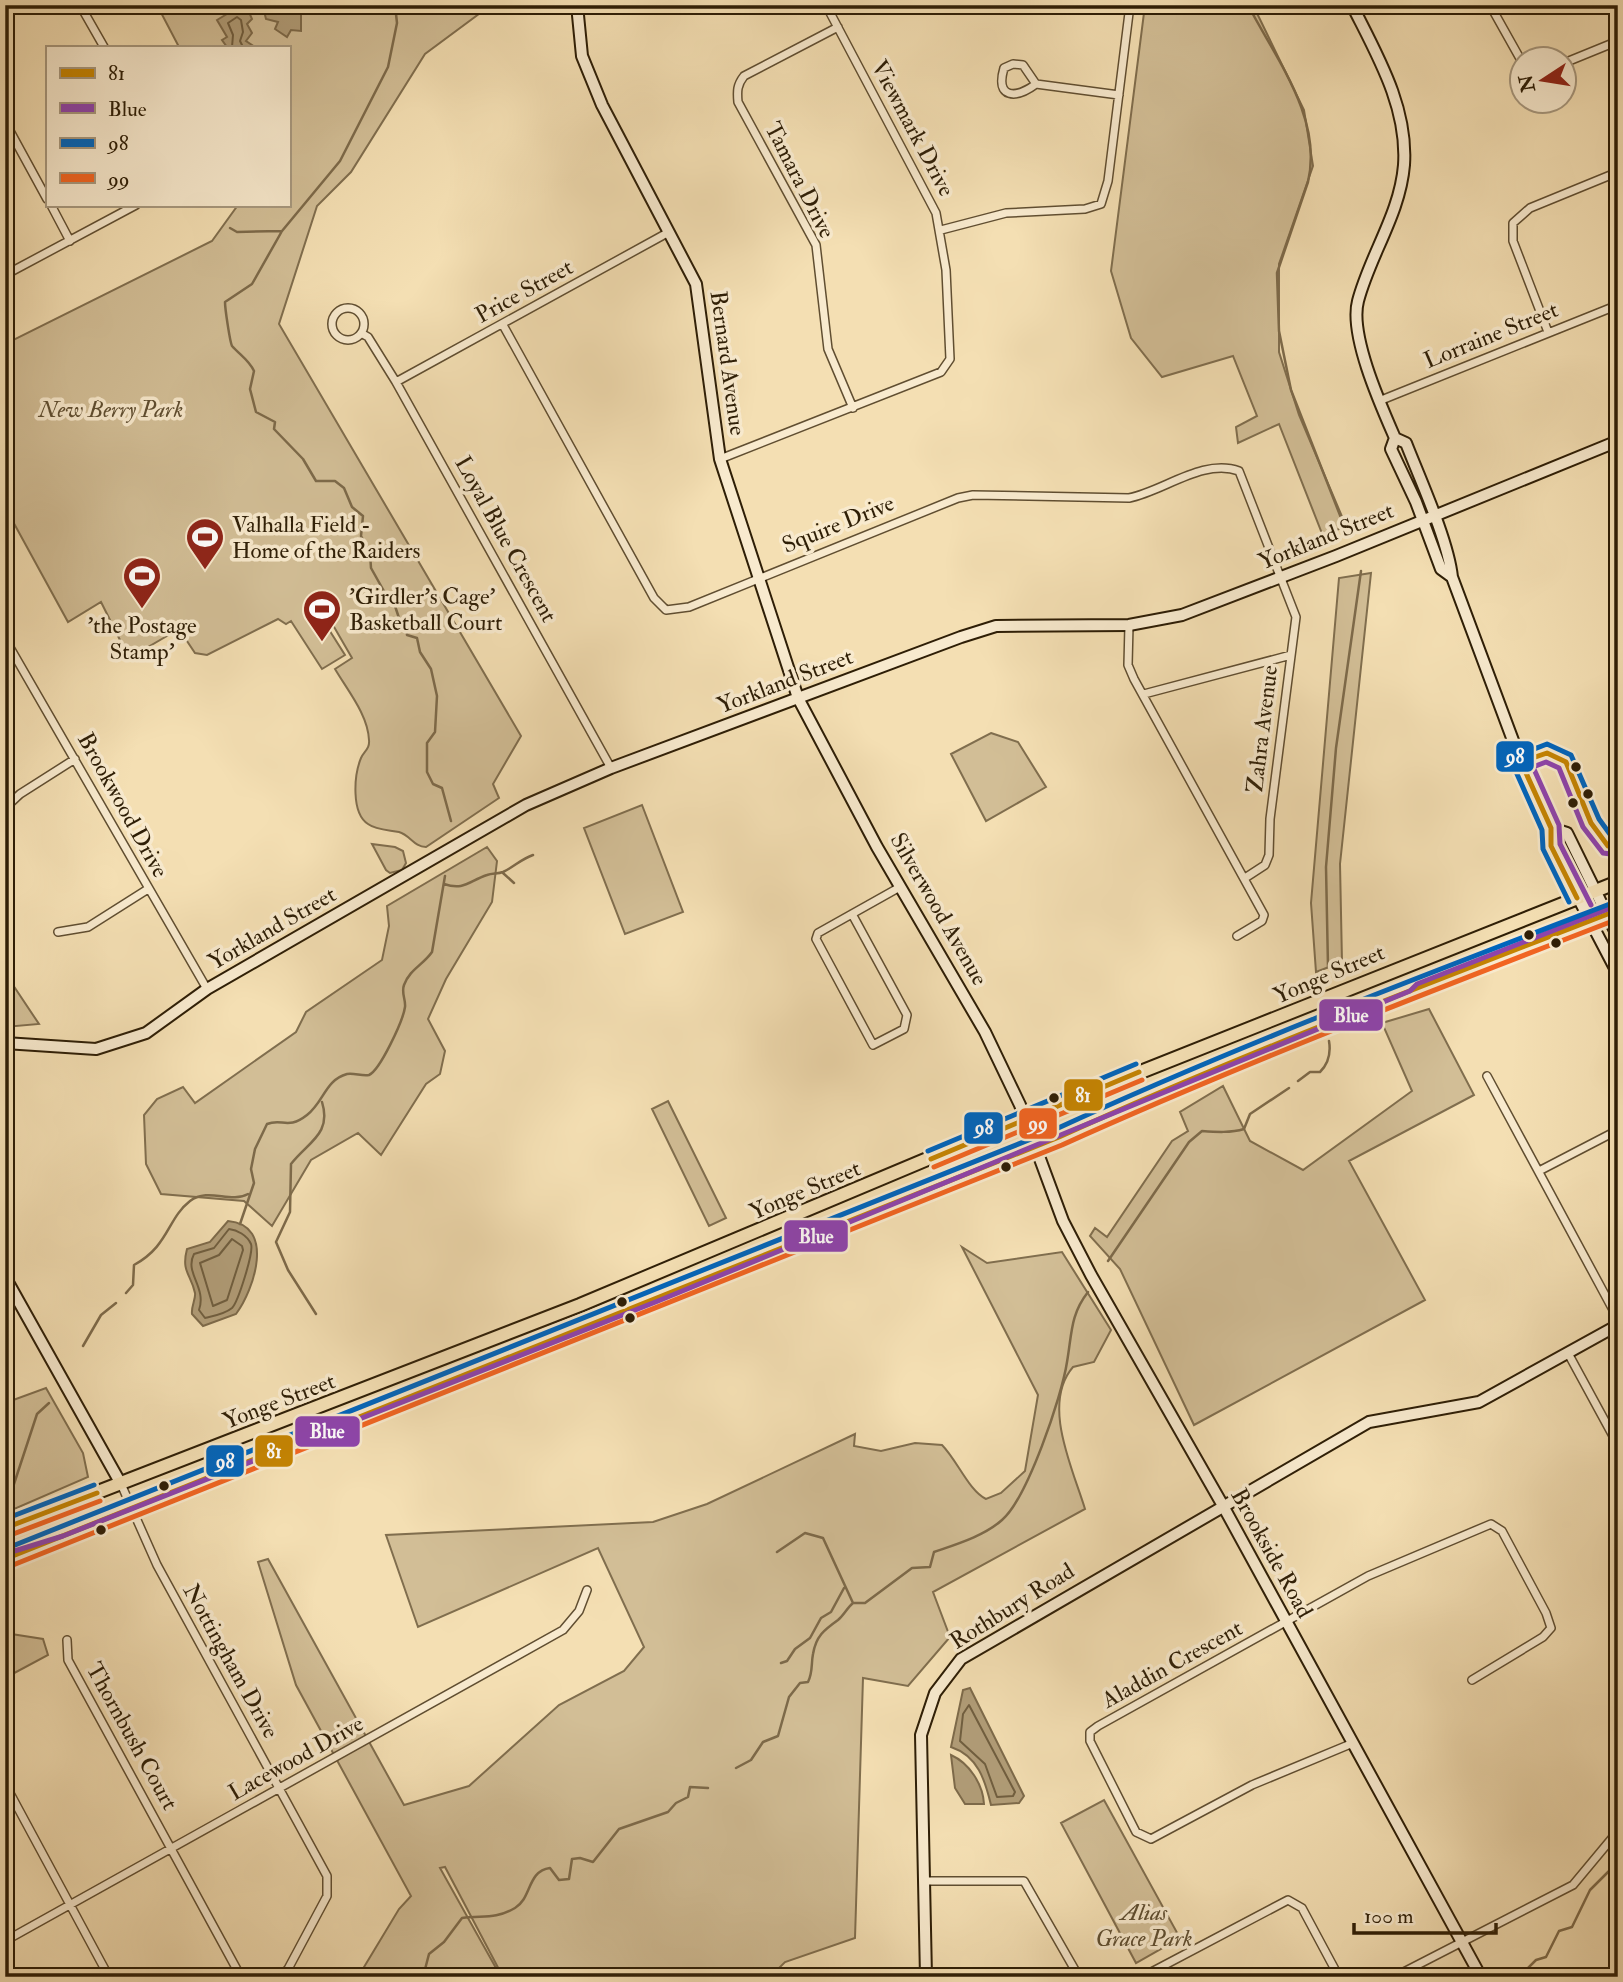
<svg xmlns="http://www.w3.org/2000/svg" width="1623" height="1982" font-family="'IM FELL Double Pica',serif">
<rect width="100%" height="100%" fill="#f4dfb3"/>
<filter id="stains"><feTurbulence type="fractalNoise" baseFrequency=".00286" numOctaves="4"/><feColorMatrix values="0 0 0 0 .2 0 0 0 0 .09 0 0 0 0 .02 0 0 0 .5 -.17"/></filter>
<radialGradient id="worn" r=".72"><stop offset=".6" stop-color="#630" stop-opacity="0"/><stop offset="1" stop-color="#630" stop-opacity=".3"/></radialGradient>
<path fill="#d2be96" stroke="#806e4e" stroke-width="2" d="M157,5H491L425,54L351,172L317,206L279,324L521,736L493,784L499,798L426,847C414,847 410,835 399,832C389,830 376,830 368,824C351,813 354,775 361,758C364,751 370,749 369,740C368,715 348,691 335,669L352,658L326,613L321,617L345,655L322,669L291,621L286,624L278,619L207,655L195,653L179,629L129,658L101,602L68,622L5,507V344L212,241L238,205H289V47H179Z
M1145,5H1253L1304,110L1313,166L1279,264V352L1299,415L1346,526L1323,536L1279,424L1238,443L1236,427L1257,416L1233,356L1162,377L1131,338L1111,271Z
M1371,573L1340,864L1342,962L1316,972L1311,903L1339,578Z
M991,733L1018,742L1046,787L986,821L951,754Z
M642,805L683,912L625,934L584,828Z
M372,844L395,847L403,851L406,863L402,870L390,873L386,870Z
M487,847L497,861L492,902L446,979L428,1019L445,1051L440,1074L426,1084L381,1155L358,1133L311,1160L272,1226L244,1201L161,1194L146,1164L144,1115L157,1099L183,1087L195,1103L296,1032L306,1012L382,960L389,926L387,906Z
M5,973L39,1024L5,1027Z
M1429,1009L1474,1095L1349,1161L1425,1300L1194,1425L1120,1269L1090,1236L1095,1228L1107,1237L1172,1141L1188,1131L1180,1112L1223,1086L1250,1141L1303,1170L1412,1091L1382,1023Z
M668,1101L726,1218L709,1226L652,1109Z
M962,1247L987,1263L1062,1252L1111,1330L1094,1362L1073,1367C1041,1404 1073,1469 1085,1509L933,1592L950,1637L908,1686L863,1678L855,1938L785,1962L770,1977H503L445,1867L440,1868L501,1977H358L399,1909L411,1896L296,1685L258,1562L268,1559L404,1805L469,1786L559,1705L624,1671L644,1647L598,1548L418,1627L386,1535L653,1522L707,1504L855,1434L854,1446L881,1451L915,1443L942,1445C957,1460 969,1491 986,1499L1001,1493L1025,1471L1038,1395Z
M46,1388L83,1453L88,1477L5,1513V1403Z
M5,1633L43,1639L48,1655L5,1678Z
M1104,1800L1180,1938L1136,1963L1061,1823Z"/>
<path fill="#b19d78" stroke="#7d6a4a" stroke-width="2" d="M242,5H246L252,19L247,24L252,33L246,41L255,47H227L222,40L227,37L217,20Z
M269,5L301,8V31L291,30L287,37L275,29L278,22L266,19L264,11Z
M228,1221C276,1225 254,1290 236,1314L203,1326L192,1314C191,1306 196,1299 195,1293C191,1274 181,1272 187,1249L210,1242Z
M970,1688L1024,1796L1019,1803L991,1805C985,1780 978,1756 951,1747L963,1690Z
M951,1755C969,1763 983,1784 984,1804H965L955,1788Z"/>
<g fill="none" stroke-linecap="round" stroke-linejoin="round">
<path stroke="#705e3f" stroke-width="2" d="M232,47L233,35L228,23L237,17L241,20L243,32L240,41L243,47
M229,1229C237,1230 247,1235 251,1244C254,1252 238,1302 232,1308C225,1314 214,1316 205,1318L199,1310C207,1287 184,1273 194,1254L214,1248Z
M232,1239L242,1246L243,1250L227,1300L213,1306L200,1263L219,1255Z
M969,1705L1015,1792L1013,1796L997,1797L985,1764L960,1741L963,1714Z"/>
<path stroke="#7d6a4a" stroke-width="2.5" d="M395,5L397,23L388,67L340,161L282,231L252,284L225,302C225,309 230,342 232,346C240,355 249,360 254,371L250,389L256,412L275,422L274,429L303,459L316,481H335L344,488L352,507L363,516L361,536L370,553L371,568L385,593L393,600L399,618L406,621L407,635L417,638L420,652L431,669L437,696L435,732L427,743V772L433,784L442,788L451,821
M1248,5C1276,59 1323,118 1308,182L1277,273L1279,331L1291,390L1345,528
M230,228L237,232L282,231
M503,873L514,883
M444,884C464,891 469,881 487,875C492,873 498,874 503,872C514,867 521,859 533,855
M1328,967L1326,867L1336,748L1361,571
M1298,1081L1310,1072H1320C1329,1063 1331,1053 1329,1041
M240,1224L254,1183L251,1169L255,1149L267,1124C282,1118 288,1130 307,1115C324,1102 325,1080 347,1074C355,1073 361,1076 369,1075C380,1070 403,1021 405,1007C406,1000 401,993 404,985C410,969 423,965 432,952L445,876
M1108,1261L1189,1142L1202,1131C1216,1132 1231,1133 1244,1129L1250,1114L1289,1088
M126,1293L133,1285L134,1265C169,1246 167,1219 190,1201C209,1187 230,1204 248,1194
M316,1314L288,1270L276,1242L290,1212L291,1164C308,1142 332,1134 322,1102
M83,1346L101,1315L116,1303
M5,1492L13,1487L37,1414L49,1403
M777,1552L805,1533L823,1538L853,1603
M781,1663L787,1661L795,1649L810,1638L821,1618L831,1612L844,1588
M736,1768L751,1760L763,1742L778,1736L789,1697L800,1683L808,1682C813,1672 811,1664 813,1654C816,1636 824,1630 838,1620C844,1615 847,1608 853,1603H865L912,1568L930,1567L934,1552C957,1544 984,1536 1002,1520C1027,1499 1062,1396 1067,1362C1072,1334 1070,1315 1088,1292
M423,1977L429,1954L444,1942L462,1918C483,1915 494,1920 515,1908C532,1898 527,1871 550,1868L559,1880L569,1879L572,1859L580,1858L593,1862L619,1829L668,1812L676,1803L688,1797L690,1787L708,1788
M1519,1977L1536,1960L1546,1957L1559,1931L1572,1927L1590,1890L1618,1862"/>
<defs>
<path id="street" d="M80,5L104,47
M1490,5L1522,62
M838,27L744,76C737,85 737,91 738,102L816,245L828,349L853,408
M1564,63L1618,41
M1036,84L1023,65L1013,64L1004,68C995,99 1016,99 1036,84L1119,95
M5,122L47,199
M51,205L70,241
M941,230L1006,213L1085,209L1101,204L1108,181L1130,5
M5,275L136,205
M332 324a16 16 0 1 1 32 0a16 16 0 1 1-32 0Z
M503,325L654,598L666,610L689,607L958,498L973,495L1129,498C1164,491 1203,458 1239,471L1296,617L1270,819L1269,855L1265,865L1245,878
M1548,332L1513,241V223L1530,208L1618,172
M361,333L368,337L396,382L611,768
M396,382L669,232
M1379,401L1618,305
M720,459L941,372L950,359L946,270L936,213L826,5
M1129,625L1128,665L1134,679L1264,915L1262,921L1237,936
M5,639L207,989
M1144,694L1291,655
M5,808L20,794L75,759
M852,914L907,1015L904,1029L873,1045L816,939L818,933L900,887
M58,932L88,927L148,889
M1487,1076L1618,1319
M1539,1171L1618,1130
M1569,1355L1618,1445
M121,1484L157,1565L327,1876V1896L288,1969L280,1977
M67,1640L68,1660L241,1977
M1353,1743L1252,1785L1151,1839L1136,1832L1090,1741V1732L1098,1726L1368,1576L1491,1524L1502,1531L1546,1613L1551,1628L1543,1637L1472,1680
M5,1784L109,1977
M924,1881H1024L1079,1977
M5,1941L563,1630L579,1611L587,1590
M1142,1977L1288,1900L1302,1908L1339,1977
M1394,1977L1573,1885L1618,1831"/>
<path id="secondary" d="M577,5L582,56L602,105L696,284L720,459L798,698L877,847L985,1032L1020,1105L1063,1221L1091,1275L1222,1504L1481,1977
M1352,5C1377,55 1408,107 1404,165C1400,214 1370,255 1358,301C1349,335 1381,406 1395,438L1391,449L1416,502L1441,569L1452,577
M1395,438L1406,443C1420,479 1448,540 1452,577L1521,762L1551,828V846L1618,974
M1551,828L1567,833L1618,937
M5,1043L96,1049L146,1033L207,989L526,805L611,768L961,637L996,626L1129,625L1182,615L1336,556L1618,441
M5,1277L121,1484
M926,1977L921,1735L935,1693L961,1659L1369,1422L1479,1402L1618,1325"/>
<path id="primary" d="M5,1528L580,1305L1025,1118L1618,882
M5,1559L1059,1137L1149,1096L1359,1010L1618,910"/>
</defs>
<use href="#street" stroke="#604e31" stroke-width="10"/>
<use href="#secondary" stroke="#2e1e06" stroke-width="14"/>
<use href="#primary" stroke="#2e1e06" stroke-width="16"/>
<use href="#street" stroke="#f8eace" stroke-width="7"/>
<use href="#secondary" stroke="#f8eace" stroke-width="10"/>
<use href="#primary" stroke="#f4dfb3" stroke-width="12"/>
<defs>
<path id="bus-1" d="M1521,762L1547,753L1566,762L1591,823L1608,846H1618
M1521,762L1551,828V846L1577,898
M931,1159L1139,1072
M5,1528L97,1493
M5,1559L1059,1137C1242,1054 1430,983 1618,910"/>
<path id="bus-2" d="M1591,905L1560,844L1559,825L1533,767L1546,762L1559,768L1583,827L1603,853L1618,855
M8,1553L63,1536L658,1301L1410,991L1417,984L1618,905"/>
<path id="bus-3" d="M1569,902L1543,849L1542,830L1513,765L1514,757L1547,744L1571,755L1599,819L1612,837H1618
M928,1151L1136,1064
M5,1519L94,1485
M5,1549L1056,1129C1239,1045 1427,974 1615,902"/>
<path id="bus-4" d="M934,1167L1142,1080
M8,1536L100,1501
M8,1567L1062,1145C1244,1063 1431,991 1618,919"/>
</defs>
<use href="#bus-1" stroke="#f8eace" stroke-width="10"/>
<use href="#bus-2" stroke="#f8eace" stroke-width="10"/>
<use href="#bus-3" stroke="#f8eace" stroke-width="10"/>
<use href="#bus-4" stroke="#f8eace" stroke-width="10"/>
<use href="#bus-1" stroke="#c58402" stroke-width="5"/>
<use href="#bus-2" stroke="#8e44ad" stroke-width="5"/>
<use href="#bus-3" stroke="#0065bd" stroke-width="5"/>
<use href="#bus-4" stroke="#f26522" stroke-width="5"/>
</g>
<defs>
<symbol id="stadium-pin" viewBox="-11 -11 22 30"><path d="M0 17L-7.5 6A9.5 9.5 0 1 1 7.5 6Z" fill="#8f2418" stroke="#f8eace"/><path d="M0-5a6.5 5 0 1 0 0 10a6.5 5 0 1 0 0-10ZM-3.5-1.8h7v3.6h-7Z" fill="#fff"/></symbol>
</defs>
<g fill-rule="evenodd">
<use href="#stadium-pin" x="183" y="515" width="44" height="60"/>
<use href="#stadium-pin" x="120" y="554" width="44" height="60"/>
<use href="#stadium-pin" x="300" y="587" width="44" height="60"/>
</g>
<g fill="#2e1e06" stroke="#f8eace" stroke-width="2.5">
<circle cx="1576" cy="767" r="6"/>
<circle cx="1588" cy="794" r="6"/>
<circle cx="1573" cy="803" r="6"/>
<circle cx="1529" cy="935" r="6"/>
<circle cx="1556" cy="943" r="6"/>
<circle cx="1054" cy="1098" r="6"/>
<circle cx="1006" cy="1167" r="6"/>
<circle cx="622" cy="1302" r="6"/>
<circle cx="630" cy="1318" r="6"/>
<circle cx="164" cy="1486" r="6"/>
<circle cx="101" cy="1530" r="6"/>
</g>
<g text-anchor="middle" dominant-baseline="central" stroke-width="7" stroke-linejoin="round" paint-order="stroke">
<g font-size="23" fill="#2e1e06" stroke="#f8eace">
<text transform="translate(913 128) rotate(62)">Viewmark Drive</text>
<text transform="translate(800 180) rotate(63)">Tamara Drive</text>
<text transform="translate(524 291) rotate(-29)">Price Street</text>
<text transform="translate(1491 335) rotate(-22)">Lorraine Street</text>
<text transform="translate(728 363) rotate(82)">Bernard Avenue</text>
<text transform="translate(838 524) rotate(-22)">Squire Drive</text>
<text transform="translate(1326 536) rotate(-22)">Yorkland Street</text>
<text transform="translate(506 539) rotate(61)">Loyal Blue Crescent</text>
<text transform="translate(785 681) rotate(-21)">Yorkland Street</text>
<text transform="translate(1262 729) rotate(-83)">Zahra Avenue</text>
<text transform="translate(123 805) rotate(61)">Brookwood Drive</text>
<text transform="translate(939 909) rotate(60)">Silverwood Avenue</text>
<text transform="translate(272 928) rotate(-30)">Yorkland Street</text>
<text transform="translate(1329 974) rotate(-23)">Yonge Street</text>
<text transform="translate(805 1190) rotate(-23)">Yonge Street</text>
<text transform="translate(279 1401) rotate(-21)">Yonge Street</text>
<text transform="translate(1272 1553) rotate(61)">Brookside Road</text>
<text transform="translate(1012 1606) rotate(-32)">Rothbury Road</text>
<text transform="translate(231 1661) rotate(61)">Nottingham Drive</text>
<text transform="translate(1172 1664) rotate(-29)">Aladdin Crescent</text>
<text transform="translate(132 1736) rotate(61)">Thornbush Court</text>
<text transform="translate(296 1758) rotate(-29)">Lacewood Drive</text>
</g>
<g font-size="23" font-style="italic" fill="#5f4e31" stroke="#f8eace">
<text x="111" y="409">New Berry Park</text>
<text x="1144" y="1912">Alias<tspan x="1144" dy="26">Grace Park</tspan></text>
</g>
<g font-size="23" fill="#2e1e06" stroke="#f8eace" text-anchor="start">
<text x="232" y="524">Valhalla Field -<tspan x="232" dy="26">Home of the Raiders</tspan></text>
<text x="349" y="596">'Girdler's Cage'<tspan x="349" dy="26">Basketball Court</tspan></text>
<text x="142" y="625" text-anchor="middle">'the Postage<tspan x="142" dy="26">Stamp'</tspan></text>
</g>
</g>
<g stroke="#f8eace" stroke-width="2.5">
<rect x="1495" y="740" width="40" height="33" rx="7" fill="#0065bd"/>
<rect x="1318" y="998" width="66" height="34" rx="7" fill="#8e44ad"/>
<rect x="1063" y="1078" width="41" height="34" rx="7" fill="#c58402"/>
<rect x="1018" y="1107" width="40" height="33" rx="7" fill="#f26522"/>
<rect x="963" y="1111" width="41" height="34" rx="7" fill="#0065bd"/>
<rect x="783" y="1219" width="66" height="34" rx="7" fill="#8e44ad"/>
<rect x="294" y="1415" width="67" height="33" rx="7" fill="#8e44ad"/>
<rect x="254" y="1434" width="40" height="34" rx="7" fill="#c58402"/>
<rect x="205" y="1444" width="40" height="34" rx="7" fill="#0065bd"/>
</g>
<g font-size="19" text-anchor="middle" font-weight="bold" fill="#fff">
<text x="1515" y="763">98</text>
<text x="1351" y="1022">Blue</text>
<text x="1083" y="1102">81</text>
<text x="1038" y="1130">99</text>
<text x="984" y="1134">98</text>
<text x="816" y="1243">Blue</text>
<text x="327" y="1438">Blue</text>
<text x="274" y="1458">81</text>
<text x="225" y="1468">98</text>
</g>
<rect width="1623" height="1982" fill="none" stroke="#f4dfb3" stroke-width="28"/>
<rect x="7" y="7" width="1609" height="1968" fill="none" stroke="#2e1e06" stroke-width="3.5"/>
<rect x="14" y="14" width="1595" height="1954" fill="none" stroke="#2e1e06" stroke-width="2"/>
<rect x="46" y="46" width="245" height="161" fill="#f8eace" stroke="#a7987e" stroke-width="2"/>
<rect x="60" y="68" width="35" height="10" fill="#c58402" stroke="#a7987e" stroke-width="2"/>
<text x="108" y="80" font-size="21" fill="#2e1e06">81</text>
<rect x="60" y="103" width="35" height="10" fill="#8e44ad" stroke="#a7987e" stroke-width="2"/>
<text x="108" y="116" font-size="21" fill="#2e1e06">Blue</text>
<rect x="60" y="138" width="35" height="10" fill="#0065bd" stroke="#a7987e" stroke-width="2"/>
<text x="108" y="150" font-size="21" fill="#2e1e06">98</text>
<rect x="60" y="173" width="35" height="10" fill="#f26522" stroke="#a7987e" stroke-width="2"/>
<text x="108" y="186" font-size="21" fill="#2e1e06">99</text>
<g transform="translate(1543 80) rotate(258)"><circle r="33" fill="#f8eace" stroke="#a7987e" stroke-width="2"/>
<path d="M0-5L12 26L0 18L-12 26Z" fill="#8f2418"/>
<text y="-10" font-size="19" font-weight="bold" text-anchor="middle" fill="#2e1e06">N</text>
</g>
<path d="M1354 1923v10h142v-10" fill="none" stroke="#2e1e06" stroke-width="3.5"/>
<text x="1364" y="1923" font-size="21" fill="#2e1e06" stroke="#f8eace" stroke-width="5" paint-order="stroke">100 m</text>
<rect width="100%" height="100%" filter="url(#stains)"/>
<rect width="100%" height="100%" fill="url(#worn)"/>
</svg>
